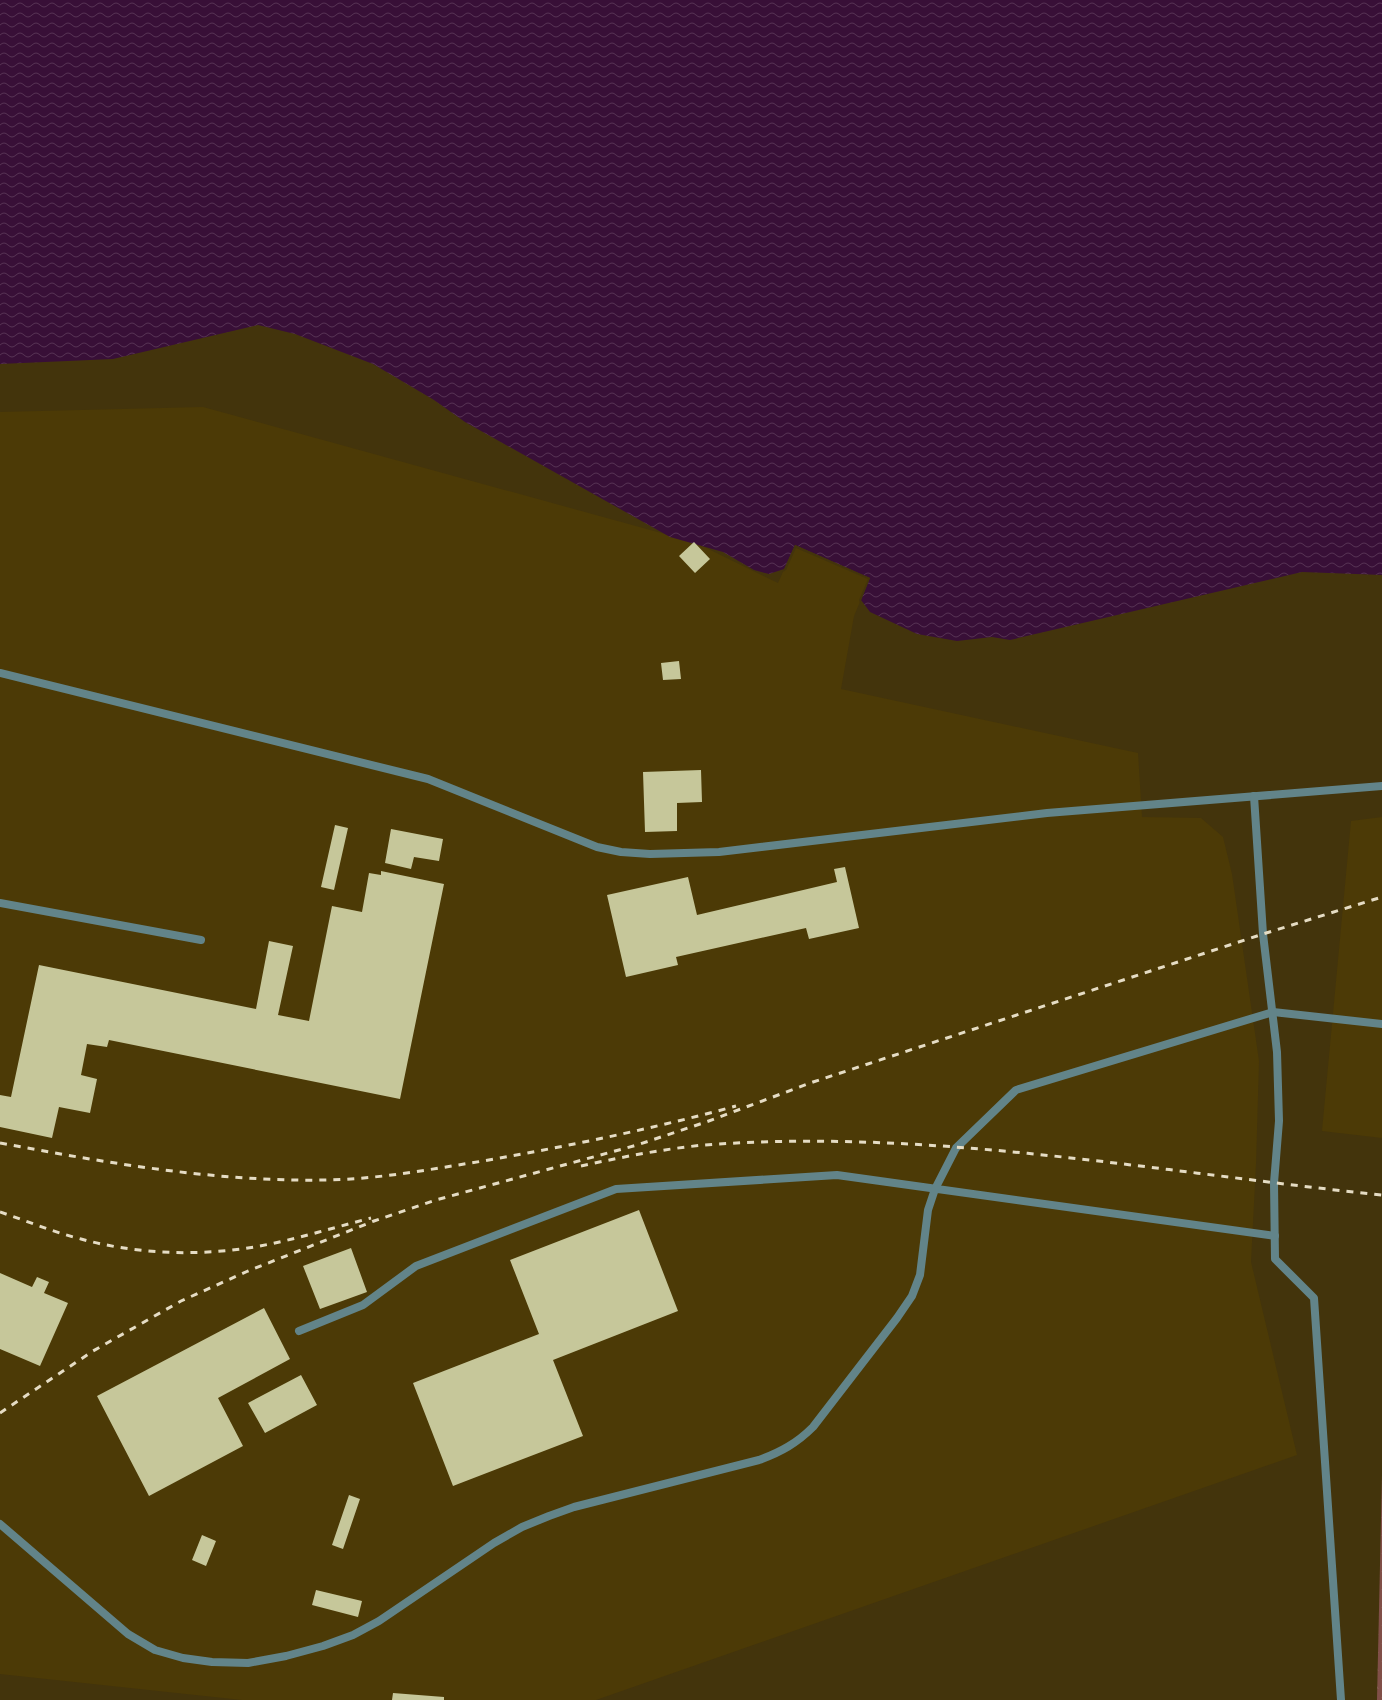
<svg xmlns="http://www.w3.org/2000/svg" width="1382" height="1700" font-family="'Exo 2',sans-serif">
<defs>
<pattern id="forest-crowns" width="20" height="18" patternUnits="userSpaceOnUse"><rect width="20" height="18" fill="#804f48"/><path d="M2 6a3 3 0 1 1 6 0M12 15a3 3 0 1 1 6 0" fill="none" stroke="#936962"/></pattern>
<pattern id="water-waves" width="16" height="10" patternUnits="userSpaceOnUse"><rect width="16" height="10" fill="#380f37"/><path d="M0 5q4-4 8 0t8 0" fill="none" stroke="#563253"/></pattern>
</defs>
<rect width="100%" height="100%" fill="#43340c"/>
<path fill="#4c3a06" d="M203,407L694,542L778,583L795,545L870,578L854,616L841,689L1138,753L1142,817L1201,818L1223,837L1232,874L1259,1061L1256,1164L1251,1262L1297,1455L596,1700H242L0,1674V412Z
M1382,817V1138L1322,1131L1351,821Z"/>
<path fill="url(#forest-crowns)" d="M1382,1475V1700H1377Z"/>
<path fill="url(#water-waves)" d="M0,0H1382V575L1302,572L1010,640L992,637L957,641L917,634L870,612L861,600L870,578L795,545L784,569L769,574L754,570L723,552L670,537L465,422L434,400L373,364L295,334L258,325L113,359L0,364Z"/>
<path fill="#43340c" d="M795,545L870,578L860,603L859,600L868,579L796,548L786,570L783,572Z"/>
<path fill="#c6c79a" d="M694,542L710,559L695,573L679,556Z
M679,661L681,679L663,680L661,663Z
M701,770L702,802L677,803V831L645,832L643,772Z
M335,825L348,828L334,890L321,887Z
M391,829L443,839L439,861L414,857L411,869L385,863Z
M845,867L859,928L809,939L806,928L676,957L678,965L626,977L607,895L688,877L697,915L837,882L834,869Z
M381,871L444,884L400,1099L109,1040L107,1047L87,1044L81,1075L97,1079L90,1113L59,1107L52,1138L0,1127V1095L11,1097L39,965L256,1009L269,941L293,946L278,1015L309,1021L332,906L362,912L369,873L381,875Z
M639,1210L678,1311L553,1360L583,1436L453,1486L413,1383L539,1334L510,1260Z
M351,1248L367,1292L320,1309L303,1266Z
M0,1273L32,1287L37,1277L49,1282L44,1293L68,1303L40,1366L0,1349Z
M264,1308L290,1359L218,1398L243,1446L149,1496L97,1396Z
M301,1375L317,1405L265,1433L248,1403Z
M349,1495L360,1499L343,1549L332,1545Z
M202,1535L216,1541L206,1566L192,1560Z
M316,1590L362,1601L358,1617L312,1605Z
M393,1693L444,1697V1700H392Z"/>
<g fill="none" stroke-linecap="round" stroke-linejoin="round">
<path stroke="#628489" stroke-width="8" d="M0,673L428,779L597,847L621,852L650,854L719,852L1047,813L1382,786
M0,903L201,940
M299,1331L363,1305L416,1266L616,1189L837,1175L1275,1236
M0,1524L128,1634L155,1650L183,1658L212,1662L248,1663L286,1656L323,1646L353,1635L379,1621L494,1543L522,1527L549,1516L574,1507L759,1460C781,1452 797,1443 813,1427L897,1318L912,1296L920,1275L928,1210L935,1189L956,1148L1016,1090L1273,1012L1382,1024"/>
<path stroke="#628489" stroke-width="8" d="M1254,796L1263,934L1277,1052L1279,1121L1274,1183L1275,1259L1314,1298L1341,1700"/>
<path stroke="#e5dcc4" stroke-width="3" stroke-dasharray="7 7" stroke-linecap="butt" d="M0,1143C108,1163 216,1182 327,1180C380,1179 432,1169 483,1161C569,1146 652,1129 736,1106
M581,1166C622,1157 663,1149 704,1145C931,1128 1157,1172 1382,1195
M0,1212C27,1221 53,1232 81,1239C132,1253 188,1256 241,1249C285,1243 328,1229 371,1218
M0,1413L93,1351L181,1301L248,1271L374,1221L436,1200L637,1145L706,1122L813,1082L1263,934L1382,897"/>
</g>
</svg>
